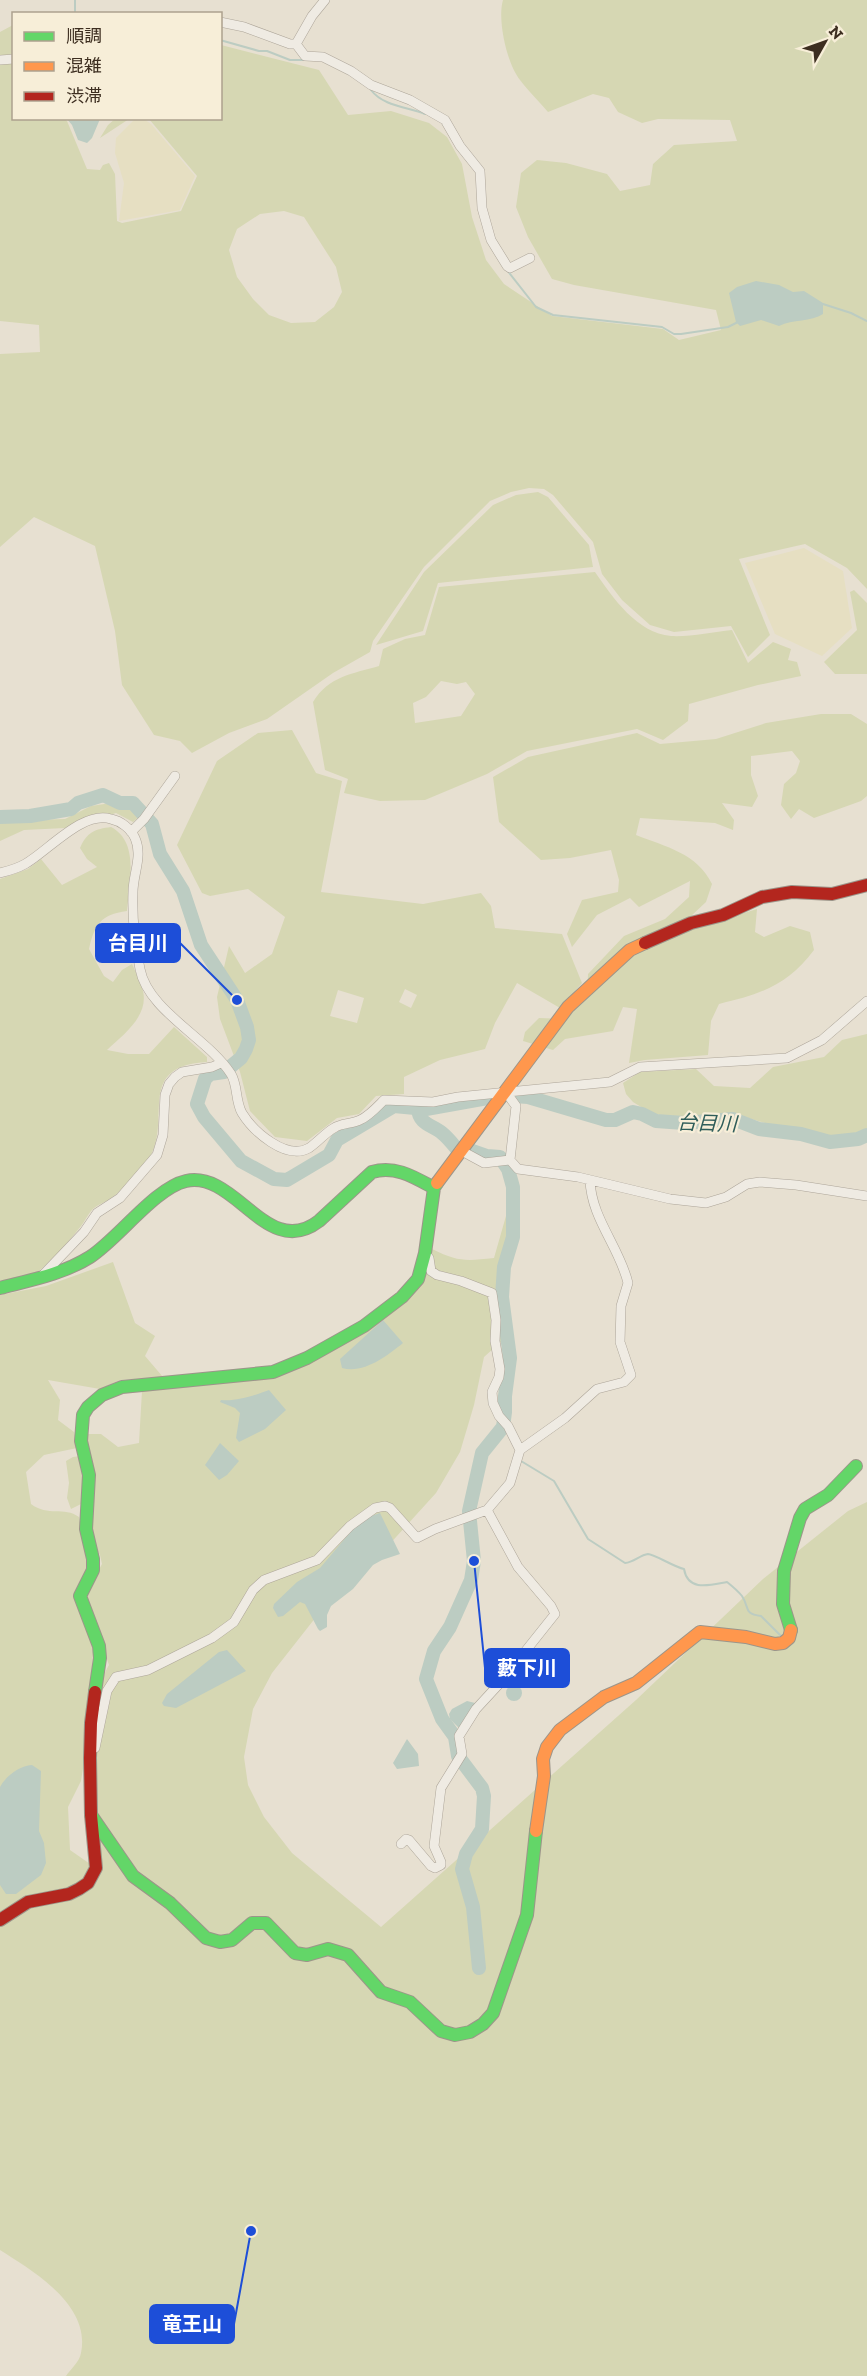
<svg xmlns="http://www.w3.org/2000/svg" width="867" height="2376" font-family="'Zilla Slab','Noto Sans JP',serif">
<rect width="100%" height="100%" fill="#e7e0d1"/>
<path fill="#e6dfc2" d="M135,119H144L151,124L195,176L180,210L119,221L124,183L115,153L116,138Z
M804,548L843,571L852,628L822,656L775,634L745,563Z"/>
<path fill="#d6d7b3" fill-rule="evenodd" d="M503,0H867V589L847,568L805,544L739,559L770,635L748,657L731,626L674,632L650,625L622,600L602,574L593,542L553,495L544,489L529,488L511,492L490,501L424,567L373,641L370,652L333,673L267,719L229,733L192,753L180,741L154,735L122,685L115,631L95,546L34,517L0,547V354L40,352L39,325L0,321V32L13,25L14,118H63L67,121L87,169L100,170L103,165L109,163L115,174L117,221L122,223L181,211L197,176L149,119L220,118L221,45L319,70L348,115L391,111L429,123L447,137L462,164L472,217L486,260L504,284L552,316L663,329L679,340L721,330L716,310L574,285L552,279L528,237L516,207L521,173L537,160L566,163L607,174L620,191L650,185L653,164L674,145L737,141L730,120L658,119L642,123L618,112L609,98L593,94L548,112C539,101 528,91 520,80C507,64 497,20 503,0ZM284,211L304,217L336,267L342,292L334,307L315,322L291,323L269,315L253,299L237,277L229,250L237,229L260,214Z
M116,118L129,119L100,138L108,125Z
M538,492L548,497L589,545L593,567L438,583L423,631L376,645L424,572L493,505L516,495Z
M595,572C613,598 637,633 671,636C690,637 713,632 732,630L748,663L773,642L791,649L788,660L797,662L801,676L758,685L689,704L688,721L663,740L637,729L527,751L487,774L425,800L380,801L344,793L348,779L325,770L313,702C329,676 352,674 379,666L383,649L405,639L425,635L439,587ZM441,681L457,684L466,682L475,694L461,716L415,723L413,703L426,697Z
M854,590L867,603V674H835L824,662L857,630L850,592Z
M821,714H851L867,724V796L861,801L814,818L799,809L791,819L781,805L784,784L796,773L800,761L792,751L751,756V775L758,796L752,807L722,803L734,820L733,830L715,823L640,818L636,835C666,847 697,853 712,884L706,902L690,917L689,930L757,909L755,932L764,937L790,926L810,932L814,950C788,985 761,994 719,1004L711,1021L708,1055L645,1060L629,1063L637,1009L623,1007L613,1031L565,1039L553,1050L523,1041L525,1032L539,1018L566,1019L587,997L588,974L624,936L665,919L689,897L690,881L639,907L630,898L597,915L572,947L567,934L582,900L618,892L619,880L611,850L570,858L541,860L499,822L493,777L528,757L637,733L660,744L716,739L766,723Z
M292,730L316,773L342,781L321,892L423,904L481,893L491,906L495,928L562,934L582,983L560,1008L517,983L495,1023L485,1049L440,1060L404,1077V1094L376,1096L359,1114L337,1118L307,1141L275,1137L250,1111L240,1072L220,1019L217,997L229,946L245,973L272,954L285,917L248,889L210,896L202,893L177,845L217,761L258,733ZM405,989L417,995L411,1008L399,1002ZM338,990L364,998L357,1023L330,1016Z
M111,803L121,807L133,806L141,815L133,822L116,813L65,828L24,830L0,841V821L65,819L91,806Z
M111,827C140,842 129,884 127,911C100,915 95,924 89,949L104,976L113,982L122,970L132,964C136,973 141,982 143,991C149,1016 123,1035 107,1050L128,1054H149L174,1027L207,1057V1062C136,1066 171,1117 151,1155C143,1170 127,1186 114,1196C107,1202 97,1204 91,1211C87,1216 84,1222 81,1226C69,1241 54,1259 40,1270C31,1277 11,1278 0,1281V879L28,869L41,859L62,885L97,867L87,859L80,848C87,832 95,829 111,827Z
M867,1034V1130L864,1131L834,1137L765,1123L731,1113L671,1117L651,1113L633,1102L626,1094L623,1083L640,1072L696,1069L714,1086L750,1088L773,1067L824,1057L842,1040Z
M510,1215L509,1235L499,1280L504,1339L484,1357L474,1405L460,1452L436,1493L367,1569L327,1603L272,1673L253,1709L244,1757L248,1785L264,1817L292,1853L381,1927L636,1700L763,1579L848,1511L867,1502V2376H66C70,2370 80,2361 81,2353C91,2305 33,2271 0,2250V1924L31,1904L81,1892L100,1874C97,1827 85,1703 109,1665L85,1595L102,1564L100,1555L91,1539L84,1434H101L118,1447L139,1443L142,1391L275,1375L320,1358L399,1307L420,1284L432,1249C458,1262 466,1261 494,1258L506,1216Z
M113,1262L135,1323L155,1336L145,1356L163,1377L120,1380L100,1389L48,1380L60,1400L58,1420L74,1432L77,1448L44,1455L26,1472L31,1504C48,1517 64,1506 79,1517L88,1567L83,1580L93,1653L86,1749L81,1781L68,1807L70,1850L93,1866L85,1879L69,1889L0,1916V1295L46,1286Z
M80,1456L83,1472V1503L71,1509L67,1498L69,1483L66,1461L73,1457Z"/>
<path fill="#bcccc2" d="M67,119H100L92,138L87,143L78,140L72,125Z
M756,281L779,285L793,292L804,291L823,303V314C811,322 793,319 779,326L761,320L740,326L736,322L729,293L737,287Z
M383,1320L403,1343C387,1356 364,1374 342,1368L340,1359Z
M269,1390L286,1410L265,1429L239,1442L236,1438L240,1413L235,1408L220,1402L221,1400C235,1402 256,1395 269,1390Z
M220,1443L239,1461L227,1475L219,1480L205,1465Z
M380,1513L400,1554L382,1560L373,1565L353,1589L331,1606L327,1615V1627L320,1631L318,1629L305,1604L300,1602L283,1616L278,1617L273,1608L274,1604L297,1582L320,1568L353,1529L368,1517Z
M227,1650L246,1671L176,1708L164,1706L162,1703L167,1694L219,1652Z
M506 1693a8 8 0 1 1 16 0a8 8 0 1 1-16 0Z
M467,1701L475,1703L459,1728L450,1719L449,1714L452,1709Z
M407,1739L418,1754L419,1766L397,1769L393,1763Z
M32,1765L41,1771L39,1831L44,1843L46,1863L41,1875L16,1894H6L0,1885V1787C6,1776 19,1766 32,1765Z"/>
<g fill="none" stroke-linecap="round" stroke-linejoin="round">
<path stroke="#bcccc2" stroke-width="2" d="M75,14V0
M220,40L259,51H267L290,60H308
M371,90C383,106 407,107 425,114
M507,270L536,307L553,315L662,327L674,334H681L728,327L738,322
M823,304L851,313L867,321
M521,1461L554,1481L588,1539L625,1563C634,1562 640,1555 648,1554C654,1554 674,1567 684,1569C688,1592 710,1585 727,1582C732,1586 738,1591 742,1596C750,1608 743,1614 761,1616L781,1636"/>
<path stroke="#bcccc2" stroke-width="14" d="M0,817L30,816L71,809L78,803L103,795L120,803H133L152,824L160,854L183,891L201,945L237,1000L247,1027L249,1040L246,1049L241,1058L224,1072L210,1074L205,1079L197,1104L204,1117L241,1161L274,1179L287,1180L329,1155L337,1140L394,1106L426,1109L493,1097
M514,1096L528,1097L606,1120H615L633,1112L642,1114L656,1121L684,1123L733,1119L759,1129L801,1134L830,1142L858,1139L867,1135
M418,1109C419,1124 432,1125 442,1133C447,1137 452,1143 456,1148
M467,1149L487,1156L500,1157L508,1169L513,1187V1237L504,1267L502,1297L510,1358L505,1396V1412L503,1427L482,1453L469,1511L474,1561L471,1580L450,1627L434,1651L426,1679L442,1719L455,1737L458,1756L482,1788L484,1796L482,1829L466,1854L462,1869L473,1907L479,1968"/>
<defs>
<path id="street" d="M220,22L244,27L290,44H296L305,56L323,57L351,71L371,85L410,100L445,120L460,146L480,171L482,208L491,240L507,266L510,268L530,258
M296,44L312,16L325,0
M0,60L14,59
M131,832L144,819L175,776
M0,873C8,871 18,868 25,864C48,851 83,810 111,819C121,821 131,829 135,838C143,856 133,874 133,892C132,917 135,944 140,969C148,1011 208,1038 231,1074C238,1085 235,1101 242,1113C253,1131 286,1161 309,1148C318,1142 325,1133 334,1128C341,1123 352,1124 360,1120C369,1116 377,1107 384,1100L433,1102L458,1097L610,1082L640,1067L787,1058L822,1040L867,1001
M501,1093L508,1095L516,1106L510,1160L518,1169L578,1177L670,1199L706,1203L726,1197L747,1184L760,1182L796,1185L867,1196
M460,1150L484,1163L510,1160
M41,1277L84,1232L97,1213L120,1198L157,1155L163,1135L165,1095L169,1084L175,1077L182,1072L212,1067L221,1063
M520,1450L565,1418L597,1389L624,1382L631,1375L620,1342L621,1306L628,1283C620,1248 591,1218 590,1180
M95,1748L107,1691L116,1677L148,1670L212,1638L234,1622L253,1590L264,1580L317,1560L350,1526L375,1508L385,1506L390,1508L417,1538L435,1529L487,1510L510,1483L520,1450L508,1426L499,1416L493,1403L492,1392L499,1377L500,1369L495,1341L496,1320L492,1293L461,1281L437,1275L431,1271L429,1258L425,1253
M401,1844L406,1839L409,1840L431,1866L435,1868L441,1865V1862L434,1846L441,1788L462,1754L459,1736L476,1709L500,1683L555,1614L551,1606L518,1567L487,1510"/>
<path id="fast" d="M0,1288C31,1280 63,1274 90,1257C119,1238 155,1188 186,1181C236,1170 267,1261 319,1221L372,1172C395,1165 414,1177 434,1188
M791,1630L783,1604L784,1571L800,1518L805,1509L828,1495L856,1466
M95,1692L100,1658L99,1646L80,1596L93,1570V1559L86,1529L89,1475L81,1441L83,1415L88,1407L102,1395L122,1387L273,1372L307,1358L364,1326L402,1297L418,1279L425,1253L434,1188L437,1183
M91,1815L133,1876L170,1903L206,1938L220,1942L232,1940L252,1923H266L295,1953L307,1955L328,1949L348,1955L381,1992L410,2002L441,2031L455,2035L470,2032L483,2024L493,2013L527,1915L536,1831"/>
<path id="slow" d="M437,1183L568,1007L630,950L645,943
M536,1831L544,1776L543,1759L547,1747L560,1730L604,1697L636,1683L700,1632L746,1637L775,1644L783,1643L789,1638L791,1630"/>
<path id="jam" d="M645,943L691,923L723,915L762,897L792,892L832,894L867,885
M0,1920L28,1902L69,1894L79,1889L88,1883L96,1868L91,1815L90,1758L91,1723L95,1692"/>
</defs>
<use href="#street" stroke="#ada599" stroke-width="10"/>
<use href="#fast" stroke="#9c958a" stroke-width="14"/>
<use href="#slow" stroke="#9c958a" stroke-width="14"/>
<use href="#jam" stroke="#9c958a" stroke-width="14"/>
<use href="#street" stroke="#efebe3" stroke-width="9"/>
<use href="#fast" stroke="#63d668" stroke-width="12"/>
<use href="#slow" stroke="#ff974d" stroke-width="12"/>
<use href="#jam" stroke="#b3261e" stroke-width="12"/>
</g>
<g text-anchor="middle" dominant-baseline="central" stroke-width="4.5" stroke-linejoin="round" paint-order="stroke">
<g font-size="20" font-style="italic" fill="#2f5d5a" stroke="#f7eed8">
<text transform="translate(707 1123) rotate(2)">台目川</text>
</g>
</g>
<path fill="none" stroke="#1d4ed8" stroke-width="2" d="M237 1000L180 943M474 1561L485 1668M251 2231L234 2324"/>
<g fill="#1d4ed8" stroke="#f7eed8" stroke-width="2">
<circle cx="237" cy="1000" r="6"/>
<circle cx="474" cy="1561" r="6"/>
<circle cx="251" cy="2231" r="6"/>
</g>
<g fill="#1d4ed8" stroke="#1d4ed8" stroke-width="2">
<rect x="96" y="924" width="84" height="38" rx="6"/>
<rect x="485" y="1649" width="84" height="38" rx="6"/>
<rect x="150" y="2305" width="84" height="38" rx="6"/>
</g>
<g font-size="20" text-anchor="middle" font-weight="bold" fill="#fff">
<text x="138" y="950">台目川</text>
<text x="527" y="1675">藪下川</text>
<text x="192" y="2331">竜王山</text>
</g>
<rect x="12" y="12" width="210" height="108" fill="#f7eed8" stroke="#ada18e" stroke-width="1.5"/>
<rect x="24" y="32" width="30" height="9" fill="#63d668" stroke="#ada18e" stroke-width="1.5"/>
<text x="66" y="42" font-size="18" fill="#3d2e20">順調</text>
<rect x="24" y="62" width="30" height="9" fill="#ff974d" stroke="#ada18e" stroke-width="1.5"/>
<text x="66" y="72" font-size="18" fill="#3d2e20">混雑</text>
<rect x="24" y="92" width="30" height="9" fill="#b3261e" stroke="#ada18e" stroke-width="1.5"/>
<text x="66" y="102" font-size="18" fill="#3d2e20">渋滞</text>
<g transform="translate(825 42) rotate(50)" stroke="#f7eed8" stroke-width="4.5" paint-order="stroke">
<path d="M0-4.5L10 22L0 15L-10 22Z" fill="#3d2e20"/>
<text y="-9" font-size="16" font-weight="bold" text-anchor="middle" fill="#3d2e20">N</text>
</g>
</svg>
